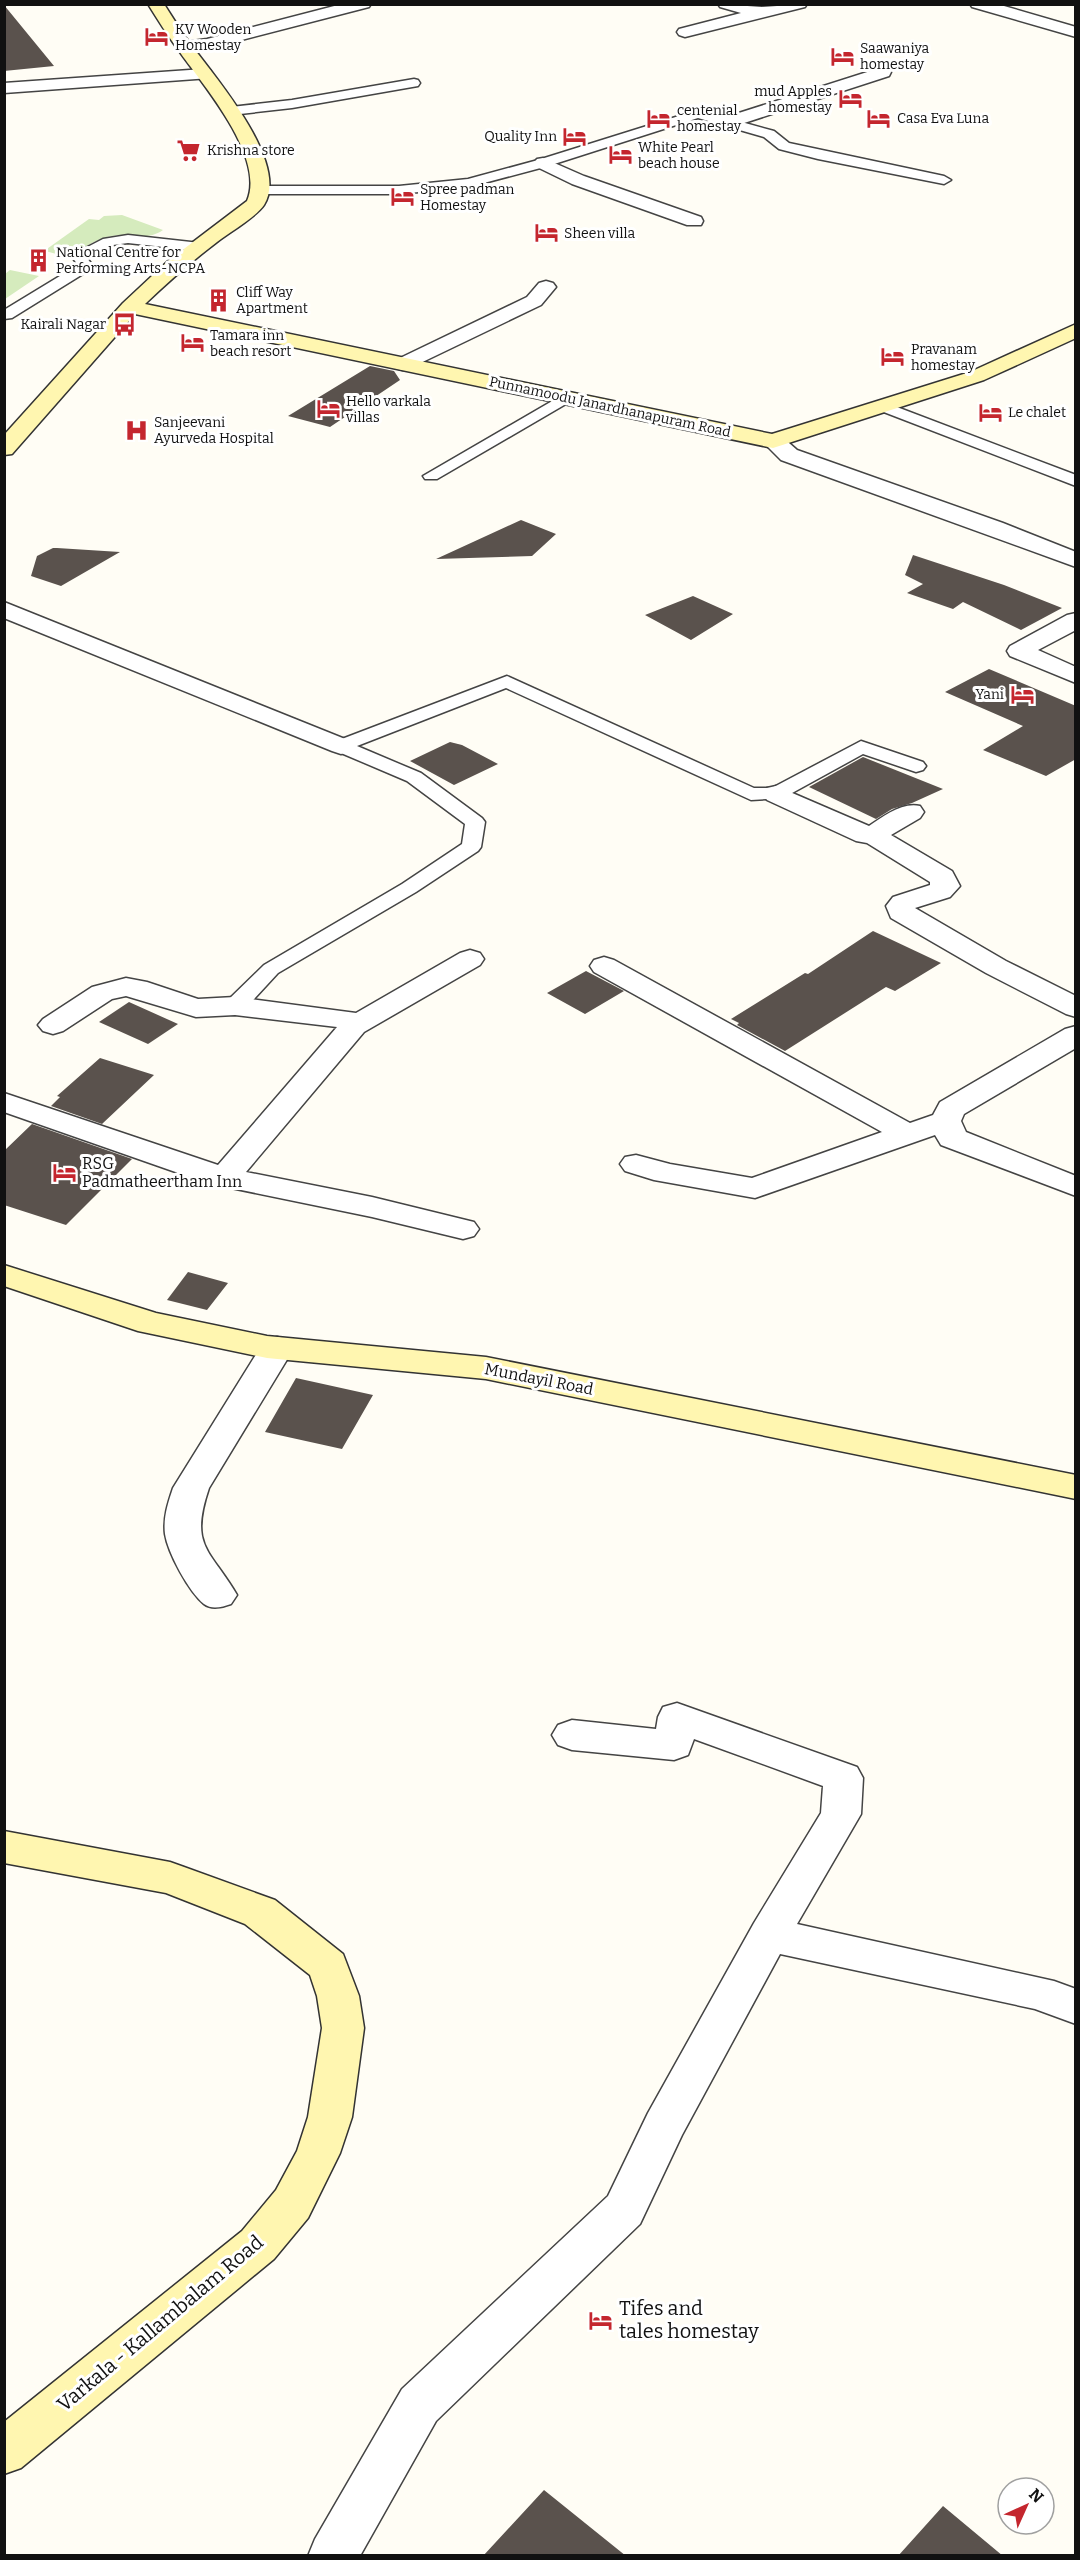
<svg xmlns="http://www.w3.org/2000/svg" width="1080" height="2560" font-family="Bitter,serif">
<rect width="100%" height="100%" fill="#fffdf5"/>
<path fill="#d5ebbd" d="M122,215L163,230C146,242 130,232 112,236C95,238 78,253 68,255C61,256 51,252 44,251L89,219L99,220L104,216Z
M10,270L39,276L5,299V274Z"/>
<path fill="#5a524d" d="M4,5L54,66L4,71Z
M370,366L394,371L400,380L330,427L288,416Z
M521,520L556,534L532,556L436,559Z
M53,548H57L120,552L61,586L31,576L37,556Z
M913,555L1004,585L1062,608L1021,630L963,602L953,609L907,593L923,584L905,575Z
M693,596L733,614L691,640L645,615Z
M989,669L1076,706V759L1046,776L983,750L1023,726L945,692Z
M450,742L462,745L498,764L454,785L410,761Z
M863,757L943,789L912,803L892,809L876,819L809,787Z
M873,931L941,963L895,991L886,987L785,1051L737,1025L739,1023L731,1019L805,973L808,974Z
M586,971L624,991L585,1014L547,993Z
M129,1002L178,1024L148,1044L99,1022Z
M100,1058L154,1075L102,1124L51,1106L60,1097L57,1096Z
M32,1124L132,1159L66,1225L4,1205V1151Z
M188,1272L228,1283L207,1310L167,1300Z
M296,1378L373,1395L342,1449L265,1432Z
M544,2490L626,2556H483Z
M943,2506L1003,2556H898Z"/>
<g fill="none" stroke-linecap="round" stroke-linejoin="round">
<defs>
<path id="service" d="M414,79L418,80L420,83L418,86L292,108L231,115L225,111L231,107L292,100Z
M698,110L774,131L789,143L944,176L951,180L944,184L818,159L779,149L764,137L698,118L548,166L469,187L399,194H261L254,190L261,186H399L468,179L538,160Z
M128,235L200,243L207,247L200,251L128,243L113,245L87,258L93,266L91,269L12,318L4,319V310L78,265L72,257L74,254L103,239Z
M566,393L571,395L574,398L571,401L437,479H425L423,476Z
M881,401L1076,475V486L876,409L873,406Z
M507,676L754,788H772L861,741L923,762L926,766L923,770L916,772L863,754L783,798L751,800L506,688L357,746L421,773L482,818L485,822L481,847L478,851L416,892L278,973L243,1011L235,1012L227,1011L224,1006L227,1001L264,965L402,884L462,844L465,824L407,781L334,750L332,746L334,742Z"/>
<path id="minor" d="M342,4H371L369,7L207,49L184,52L176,47L178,43L207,39Z
M718,4L762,7L807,4L805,7L685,37L679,35L677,32L679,29L741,13L720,7Z
M970,4H997L1076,27V37L972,7Z
M883,67L889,68L891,72L889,76L735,126H723L720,122L723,118Z
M204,69L210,70L212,74L210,78L4,93V83Z
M543,158L584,176L701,217L703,221L701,225H687L572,184L537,167L534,163L537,159Z
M546,281L553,283L556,287L541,305L410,368L403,370L396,368L393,364L396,360L527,297L539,283Z
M773,434L781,436L797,450L1003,523L1076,552V567L781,460L762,441L765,436Z
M4,602L350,741L354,746L350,751L341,754L332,751L4,618Z
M1076,613V630L1038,650L1076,667V683L1010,656L1007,651L1010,646L1067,615Z
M776,786L869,826C884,816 902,802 920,806L924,812L920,818L891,835L952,871L960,886L950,897L915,908L1006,961L1076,996V1017L1066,1014L986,973L891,918L886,906L893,897L930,885V882L867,843L856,841L767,800L763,794L767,788Z
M470,950L480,953L484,959L480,965L364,1032L246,1172L372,1197L474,1222L479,1229L474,1236L463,1239L372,1217L207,1183L4,1112V1093L218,1165L337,1027L235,1015L196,1017L126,996L112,999L63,1031L53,1034L43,1031L38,1025L43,1019L92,987L126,978L147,982L198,999L235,997L356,1013L460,953Z
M604,957L614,960L910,1123L933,1115L940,1102L1065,1029L1076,1026V1048L964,1114L961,1121L966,1132L1076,1176V1196L941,1145L935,1135L755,1198L654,1180L625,1171L620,1164L625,1157L636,1155L670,1164L752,1178L882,1132L594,972L590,966L594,960Z
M277,1337L289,1340L294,1348L209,1488C189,1547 210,1549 237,1595L231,1604C222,1607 212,1610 204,1604C189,1592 168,1553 165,1534C163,1518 168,1503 173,1488L265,1340Z
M677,1703L857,1767L863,1778L861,1814L797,1924L1054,1981L1076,1989V2024L1035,2009L780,1954L682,2135L640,2224L436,2421L360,2556H308L315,2539L402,2389L608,2196L648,2113L754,1923L821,1813L823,1786L694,1739L688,1755L674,1760L572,1750L558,1745L552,1735L558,1725L572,1720L656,1729L658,1717L663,1707Z"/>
<path id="secondary" d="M148,4H164C173,18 182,33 192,46C216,78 290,164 264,205C256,217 230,232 217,242C192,261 168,282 145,304L772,434L970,372L1076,324V338L984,380L773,448L135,314L12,454L4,455V435L123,303L168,261L247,201C266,157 203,85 179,51C168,36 158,20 148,4Z
M4,1265L156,1313L267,1336L486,1357L1076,1475V1499L486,1379L267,1358L138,1331L4,1286Z
M4,1831L170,1862L184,1867L275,1900L343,1954L359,1996L364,2028L352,2117L340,2153L308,2218L274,2259L21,2468L4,2474V2422L242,2231L276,2190L297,2151L308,2117L322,2028L317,1996L310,1975L245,1924L166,1893L4,1863Z"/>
</defs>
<use href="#service" stroke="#444" stroke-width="3"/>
<use href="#minor" stroke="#444" stroke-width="3"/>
<use href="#secondary" stroke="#333" stroke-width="3"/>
<use href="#service" fill="#fff" fill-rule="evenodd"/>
<use href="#minor" fill="#fff" fill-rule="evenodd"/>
<use href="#secondary" fill="#fff6b0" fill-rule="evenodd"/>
</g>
<defs>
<symbol id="hotel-bare" viewBox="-9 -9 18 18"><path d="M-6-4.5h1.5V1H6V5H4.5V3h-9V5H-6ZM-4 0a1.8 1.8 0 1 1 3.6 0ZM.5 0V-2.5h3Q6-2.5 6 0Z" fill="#c4262e" stroke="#fff" stroke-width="2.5" paint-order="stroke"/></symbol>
<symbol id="supermarket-bare" viewBox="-9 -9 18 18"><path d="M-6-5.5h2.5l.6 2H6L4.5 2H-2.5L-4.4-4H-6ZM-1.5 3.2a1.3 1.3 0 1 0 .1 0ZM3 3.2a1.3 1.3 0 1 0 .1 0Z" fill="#c4262e" stroke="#fff" stroke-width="2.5" paint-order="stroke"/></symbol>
<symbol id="building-bare" viewBox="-9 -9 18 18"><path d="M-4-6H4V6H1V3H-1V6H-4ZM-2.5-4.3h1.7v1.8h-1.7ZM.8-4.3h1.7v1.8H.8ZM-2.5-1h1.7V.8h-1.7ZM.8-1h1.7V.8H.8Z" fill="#c4262e" stroke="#fff" stroke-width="2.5" paint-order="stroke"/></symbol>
<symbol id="bus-bare" viewBox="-9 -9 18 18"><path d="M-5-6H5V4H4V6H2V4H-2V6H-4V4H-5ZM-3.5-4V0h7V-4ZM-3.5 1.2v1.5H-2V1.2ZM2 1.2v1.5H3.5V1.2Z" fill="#c4262e" stroke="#fff" stroke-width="2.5" paint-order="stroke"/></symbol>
<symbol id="hospital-bare" viewBox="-9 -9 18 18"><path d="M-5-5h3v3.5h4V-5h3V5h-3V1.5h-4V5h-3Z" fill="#c4262e" stroke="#fff" stroke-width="2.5" paint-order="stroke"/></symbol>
</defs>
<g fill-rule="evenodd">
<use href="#hotel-bare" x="140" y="20" width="33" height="33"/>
<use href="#hotel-bare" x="826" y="40" width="33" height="33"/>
<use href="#hotel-bare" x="834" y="82" width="33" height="33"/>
<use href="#hotel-bare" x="642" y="102" width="33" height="33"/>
<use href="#hotel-bare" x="862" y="102" width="33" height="33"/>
<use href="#hotel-bare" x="558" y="120" width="33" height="33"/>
<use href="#supermarket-bare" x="172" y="134" width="33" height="33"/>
<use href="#hotel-bare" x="604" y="138" width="33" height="33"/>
<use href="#hotel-bare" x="386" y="180" width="33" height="33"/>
<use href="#hotel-bare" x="530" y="216" width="33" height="33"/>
<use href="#building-bare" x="22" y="244" width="33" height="33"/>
<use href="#building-bare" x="202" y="284" width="33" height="33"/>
<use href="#bus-bare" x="108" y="308" width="33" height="33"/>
<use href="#hotel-bare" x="176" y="326" width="33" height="33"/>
<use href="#hotel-bare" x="876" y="340" width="33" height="33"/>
<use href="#hotel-bare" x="312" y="392" width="33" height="33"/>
<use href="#hotel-bare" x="974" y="396" width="33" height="33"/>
<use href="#hospital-bare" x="120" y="414" width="33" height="33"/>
<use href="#hotel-bare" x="1006" y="678" width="33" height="33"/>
<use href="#hotel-bare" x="48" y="1156" width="33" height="33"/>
<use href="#hotel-bare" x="584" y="2304" width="33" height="33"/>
</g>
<g text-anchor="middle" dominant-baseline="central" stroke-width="6" stroke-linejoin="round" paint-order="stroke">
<g font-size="14" fill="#111" stroke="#fff" text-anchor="start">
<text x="175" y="29">KV Wooden<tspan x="175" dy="16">Homestay</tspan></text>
<text x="860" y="48">Saawaniya<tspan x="860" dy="16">homestay</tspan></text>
<text x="832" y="91" text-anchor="end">mud Apples<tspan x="832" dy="16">homestay</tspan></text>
<text x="677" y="110">centenial<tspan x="677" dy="16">homestay</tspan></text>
<text x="897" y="118">Casa Eva Luna</text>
<text x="557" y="136" text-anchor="end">Quality Inn</text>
<text x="638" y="147">White Pearl<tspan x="638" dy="16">beach house</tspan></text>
<text x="207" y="150">Krishna store</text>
<text x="420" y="189">Spree padman<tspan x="420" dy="16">Homestay</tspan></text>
<text x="564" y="233">Sheen villa</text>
<text x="56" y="252">National Centre for<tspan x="56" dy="16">Performing Arts-NCPA</tspan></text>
<text x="236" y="292">Cliff Way<tspan x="236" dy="16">Apartment</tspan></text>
<text x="106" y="324" text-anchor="end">Kairali Nagar</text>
<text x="210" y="335">Tamara inn<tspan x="210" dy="16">beach resort</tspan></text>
<text x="911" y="349">Pravanam<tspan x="911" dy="16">homestay</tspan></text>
<text x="346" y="401">Hello varkala<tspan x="346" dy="16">villas</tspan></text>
<text x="1008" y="412">Le chalet</text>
<text x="154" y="422">Sanjeevani<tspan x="154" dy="16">Ayurveda Hospital</tspan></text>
<text x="1004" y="694" text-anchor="end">Yani</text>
</g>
<g font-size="14" fill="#111" stroke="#fff">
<text transform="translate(610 407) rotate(12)">Punnamoodu Janardhanapuram Road</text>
</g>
<g font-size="16" fill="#111" stroke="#fff" text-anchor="start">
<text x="82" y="1163">RSG<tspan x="82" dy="18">Padmatheertham Inn</tspan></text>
</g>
<g font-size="16" fill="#111" stroke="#fff">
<text transform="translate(539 1379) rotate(11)">Mundayil Road</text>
</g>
<g font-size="20" fill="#111" stroke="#fff" text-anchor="start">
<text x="619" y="2308">Tifes and<tspan x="619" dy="23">tales homestay</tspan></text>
</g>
<g font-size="20" fill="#111" stroke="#fff">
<text transform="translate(160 2323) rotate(-40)">Varkala - Kallambalam Road</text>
</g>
</g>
<rect width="1080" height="2560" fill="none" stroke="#111111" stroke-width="12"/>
<g transform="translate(1026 2506) rotate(45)"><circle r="28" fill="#ffffff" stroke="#a0a0a0" stroke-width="1.5"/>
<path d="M0-4.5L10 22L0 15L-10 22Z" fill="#c4262e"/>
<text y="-9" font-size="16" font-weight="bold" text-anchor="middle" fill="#111111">N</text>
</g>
</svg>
